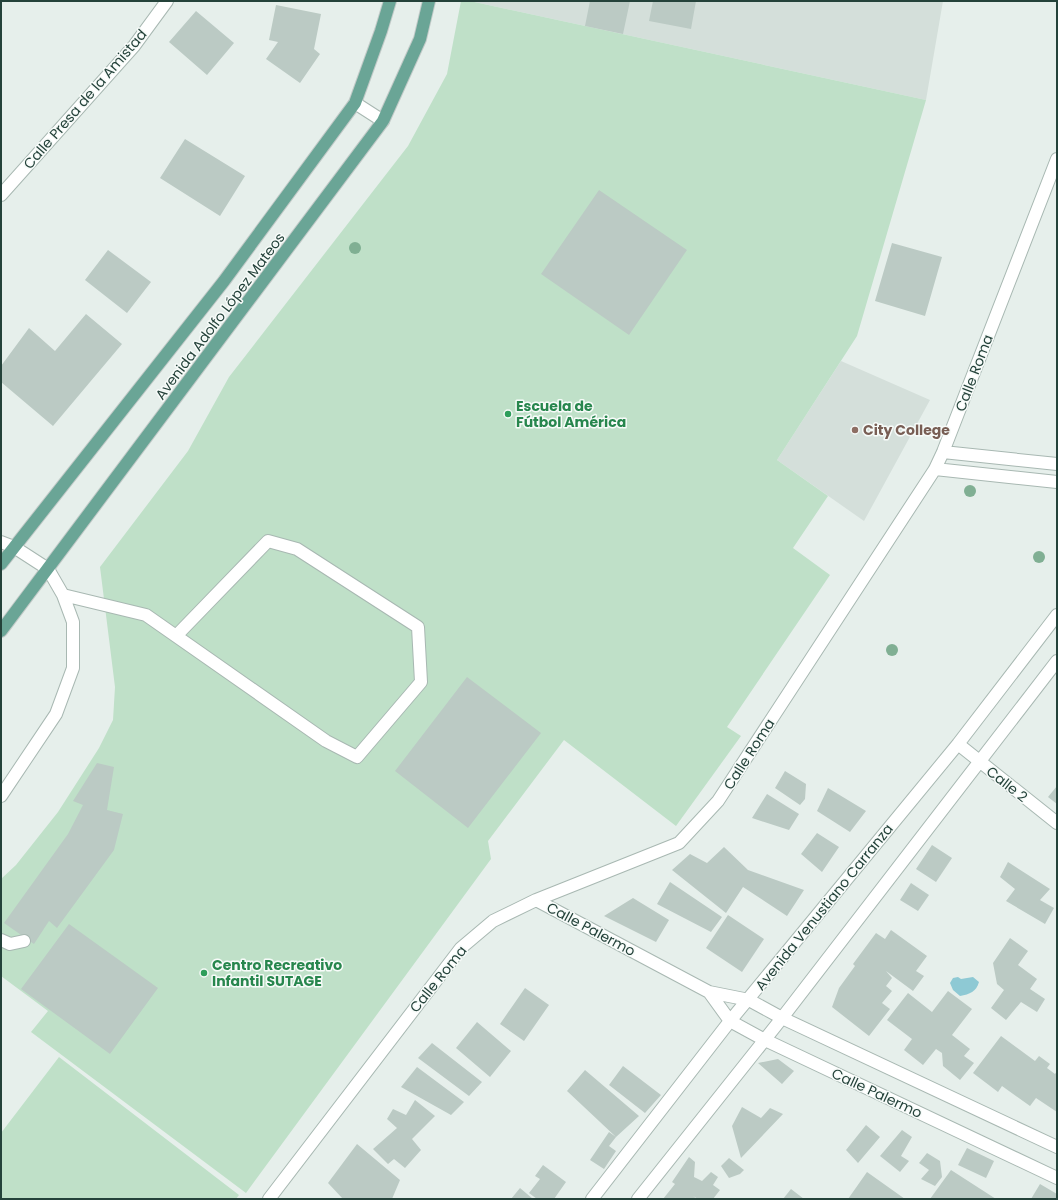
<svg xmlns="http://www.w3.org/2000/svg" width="1058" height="1200" font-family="Poppins,sans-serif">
<rect width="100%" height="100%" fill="#e6efeb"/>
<path fill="#d4dfda" d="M470,1H943L926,100Z
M841,361L930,400L864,521L777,460Z"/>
<path fill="#bfe0c8" d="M461,1H470L926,100L857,336L777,460L828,496L793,548L830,575L727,727L741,736L676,826L564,740L488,841L491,859L246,1193L31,1032L48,1011L1,976V879L16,865L58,812L99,748L113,720L115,687L100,567L188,451L229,377L408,146L447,74Z
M59,1057L239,1195L236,1199H1V1133Z"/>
<path fill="#8ec9d4" d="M958,977L961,979L973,977L979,982C976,992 970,994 960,996L953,990L950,983L953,978Z"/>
<path fill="#bbcac4" d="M590,1H630L623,34L585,26Z
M653,1H696L691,29L649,21Z
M276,5L321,14L314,49L320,54L300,83L266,59L278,42L269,40Z
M196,11L234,43L207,75L169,42Z
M185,139L245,176L220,216L160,178Z
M599,190L687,250L629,335L541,274Z
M892,243L942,257L925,316L875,301Z
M108,250L151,282L127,313L85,280Z
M86,314L122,344L53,426L1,382V366L29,328L55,351Z
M467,677L541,733L468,828L395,771Z
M97,763L114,767L107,810L123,814L114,850L57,928L49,921L34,944L4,923L68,834L83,805L73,801Z
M785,771L806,784L805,799L800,805L775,788Z
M1057,786V804L1048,797Z
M828,788L866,811L850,832L817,811Z
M767,794L799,814L789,830L752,818Z
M817,833L839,847L822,872L801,854Z
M932,845L952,858L936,882L916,869Z
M724,847L748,870L804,890L787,916L743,887L726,913L672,870L690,854L707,863Z
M1008,862L1050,889L1040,900L1054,908L1045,924L1006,901L1015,889L1000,877Z
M670,882L722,917L711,932L657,904Z
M911,883L929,895L918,911L900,900Z
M633,898L669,920L656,942L604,916Z
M728,915L764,939L742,972L706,948Z
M69,924L158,988L110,1054L21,989Z
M891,930L927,956L916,971L924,976L913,991L886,971L892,978L886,986L892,991L882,1003L890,1009L869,1036L832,1007L839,988L855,966L853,964L876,933L885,939Z
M1010,938L1028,951L1018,965L1037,979L1030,989L1045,999L1037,1012L1021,1002L1006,1020L991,1008L1004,990L997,984L993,963Z
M525,988L549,1005L524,1041L500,1024Z
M948,991L972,1009L952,1035L970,1049L964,1056L974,1063L960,1080L943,1066L942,1053L936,1049L923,1065L904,1050L912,1039L887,1020L908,993L932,1012Z
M477,1022L511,1051L490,1077L456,1048Z
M1001,1036L1035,1061L1039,1056L1050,1064L1047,1068L1055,1074L1057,1071V1112L1036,1098L1030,1106L1002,1086L998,1092L973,1073Z
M432,1043L482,1082L469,1096L418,1058Z
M778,1059L794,1071L782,1084L758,1063Z
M623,1066L661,1095L645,1113L609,1085Z
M417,1067L464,1102L451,1115L401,1087Z
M585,1070L639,1116L616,1137L567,1091Z
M415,1100L435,1116L412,1139L421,1150L405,1168L394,1159L388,1164L373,1149L397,1128L387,1119L393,1109L406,1115Z
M742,1107L761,1118L770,1108L783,1114L741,1158L732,1126Z
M866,1125L880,1137L858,1163L846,1150Z
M902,1130L912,1137L901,1156L909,1161L900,1172L880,1156Z
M609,1132L616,1137L609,1146L616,1151L604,1169L590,1160Z
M357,1144L400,1180L392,1199H343L328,1183Z
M967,1148L994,1161L986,1178L958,1165Z
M927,1153L940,1161L942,1177L935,1186L921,1179L929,1170L919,1163Z
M689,1157L695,1162L694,1177L702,1181L711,1172L718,1177L713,1185L720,1190L713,1199H698L693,1196L697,1199H663L675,1184L672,1182Z
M729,1158L744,1170L740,1174L729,1178L721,1166Z
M543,1165L566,1182L554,1199H537L529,1193L540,1179L535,1176Z
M951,1170L996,1199H930Z
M867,1172L905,1199H848Z
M1040,1184L1057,1194V1199H1031Z
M520,1188L533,1199H511Z
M791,1189L804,1199H783Z"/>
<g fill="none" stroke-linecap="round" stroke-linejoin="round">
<defs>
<path id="minor" d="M355,103L383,121
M1,195L134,46L167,1
M943,452L1057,464
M935,469L1057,482
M1,542L14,547L48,569L63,595L73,622V668L56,714L1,796
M63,595L146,615L326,741L357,757L421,682L418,627L297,549L268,541L176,636
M958,744L1057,823
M536,900L709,992L749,1000L782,1018L1057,1147
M1,940L10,944L24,941
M709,992L730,1021L763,1039L1057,1178
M269,1199L461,948L493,921L536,900L679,843L718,801L935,469L943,452L1057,159
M592,1199L730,1021L958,744L1057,615
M638,1199L782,1018L1057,661"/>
<path id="major" d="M1,564L224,281L355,103L381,31L390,1
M1,631L383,121L420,39L429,1"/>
</defs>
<use href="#minor" stroke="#a8b8b2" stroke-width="14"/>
<use href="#major" stroke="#c2cac8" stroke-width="14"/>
<use href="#minor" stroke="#fff" stroke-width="12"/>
<use href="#major" stroke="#6aa596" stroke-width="12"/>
</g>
<g fill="#80af93">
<circle cx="355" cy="248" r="6"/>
<circle cx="970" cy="491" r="6"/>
<circle cx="1039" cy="557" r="6"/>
<circle cx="892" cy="650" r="6"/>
</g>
<g fill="#2e9e5b" stroke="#f7fbf9" stroke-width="1.5">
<circle cx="508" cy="414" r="4"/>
<circle cx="204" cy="973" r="4"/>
</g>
<circle fill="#8d6e63" stroke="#f7fbf9" stroke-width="1.5" cx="855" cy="430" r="4"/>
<g text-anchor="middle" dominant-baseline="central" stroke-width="3" stroke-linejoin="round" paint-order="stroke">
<g font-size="14" fill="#24423a" stroke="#f7fbf9">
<text transform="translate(85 99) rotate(-49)">Calle Presa de la Amistad</text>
<text transform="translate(220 316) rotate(-53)">Avenida Adolfo López Mateos</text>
<text transform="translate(974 373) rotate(-69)">Calle Roma</text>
<text transform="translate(749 754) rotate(-57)">Calle Roma</text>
<text transform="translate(1007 784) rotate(38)">Calle 2</text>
<text transform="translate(824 907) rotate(-51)">Avenida Venustiano Carranza</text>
<text transform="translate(591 929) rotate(28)">Calle Palermo</text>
<text transform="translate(438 979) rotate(-51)">Calle Roma</text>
<text transform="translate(877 1093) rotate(25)">Calle Palermo</text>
</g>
<g font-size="14" font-weight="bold" fill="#27864d" stroke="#f7fbf9" text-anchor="start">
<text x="516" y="406">Escuela de<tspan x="516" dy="16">Fútbol América</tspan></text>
<text x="212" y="965">Centro Recreativo<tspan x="212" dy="16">Infantil SUTAGE</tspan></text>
</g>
<g font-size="14" font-weight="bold" fill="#785e54" stroke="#f7fbf9" text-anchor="start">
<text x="863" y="430">City College</text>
</g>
</g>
<rect width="1058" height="1200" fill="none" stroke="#24423a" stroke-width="4"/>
</svg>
